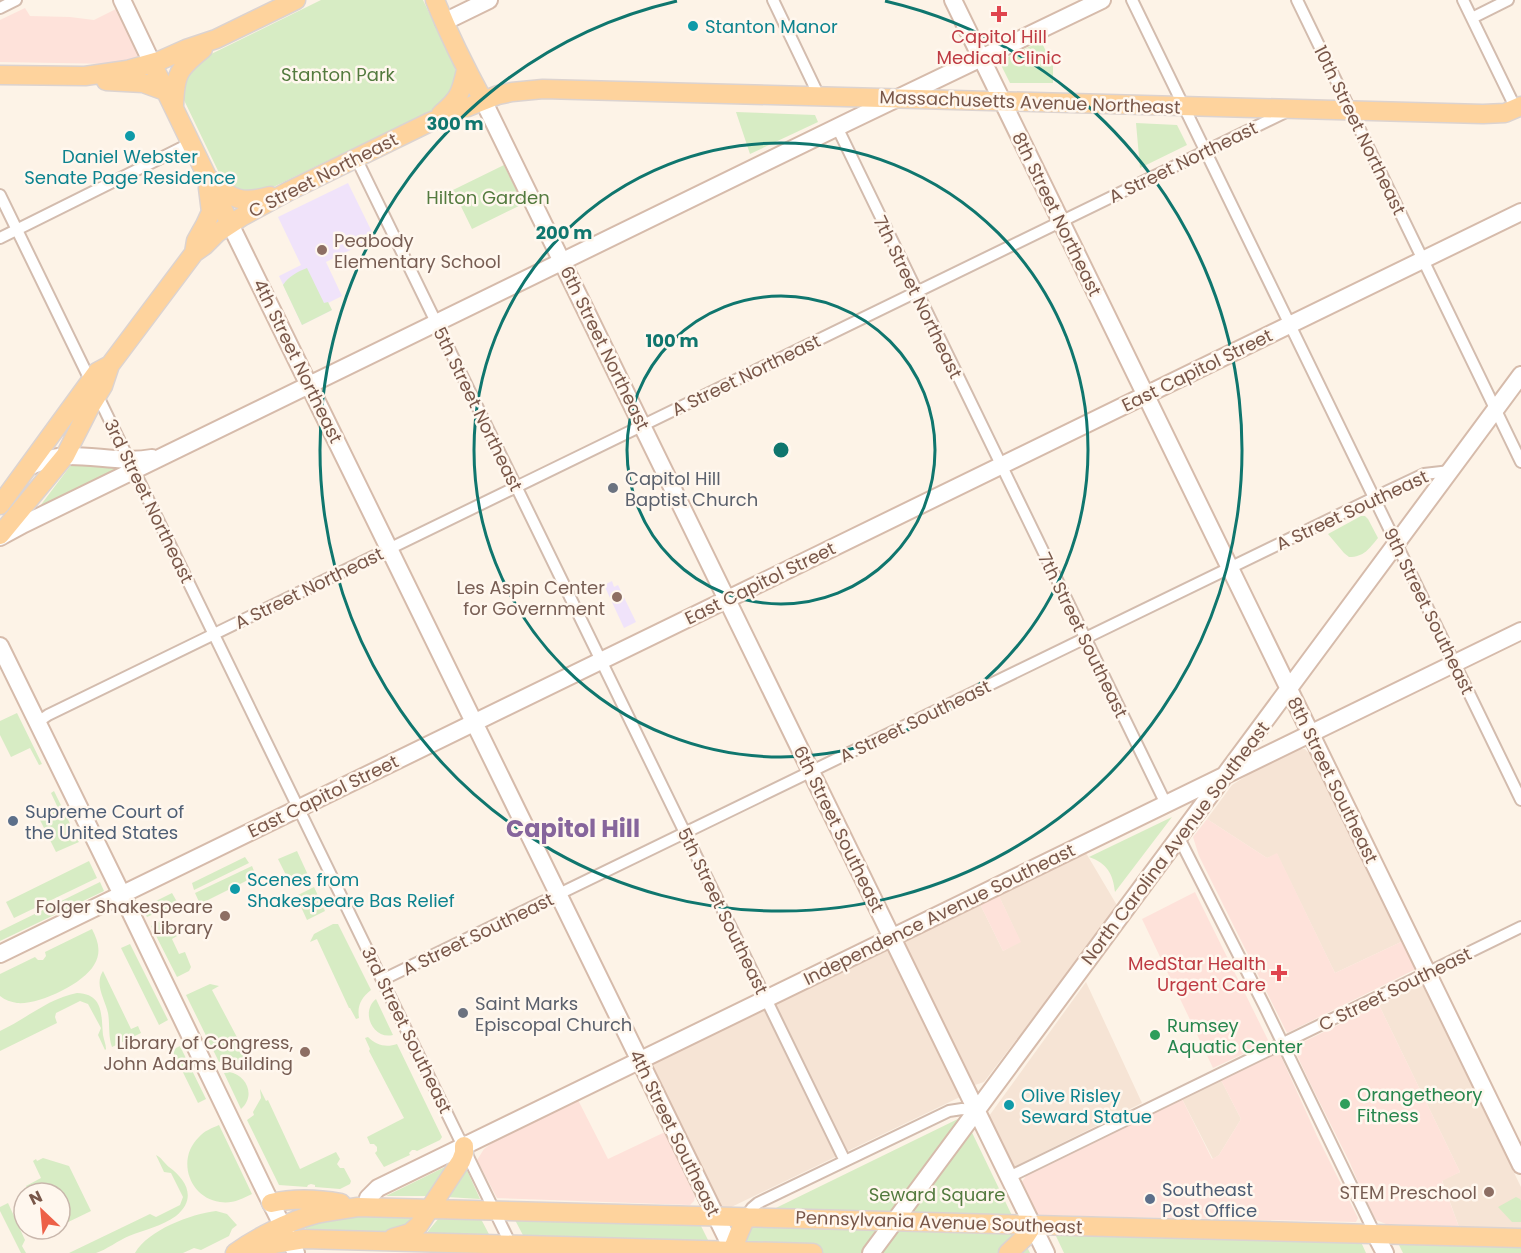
<svg xmlns="http://www.w3.org/2000/svg" width="1521" height="1253" font-family="Poppins,sans-serif">
<rect width="100%" height="100%" fill="#fdf3e7"/>
<path fill="#f6e4d5" d="M1297,749H1305L1310,754L1403,941L1335,973L1277,854L1267,858L1207,819L1232,785L1257,769Z
M1086,853L1118,907L984,1082L975,1085L903,941L980,904L1003,951L1020,941L998,894Z
M890,947L960,1097L721,1212L649,1065Z
M1086,982L1142,1103L1014,1167L989,1116Z
M1422,984L1521,1187V1228L1459,1227L1442,1180L1460,1172L1379,1005Z
M1221,1080L1241,1119L1219,1155L1213,1159L1182,1099Z"/>
<path fill="#fee2da" d="M25,8L30,16L70,17L94,20L116,9L138,55L136,59L116,64L0,62V20Z
M1207,819L1267,858L1277,853L1335,973L1403,941L1416,969L1287,1033L1199,856L1193,837Z
M1195,892L1269,1042L1213,1068L1142,919Z
M998,894L1021,942L1003,951L980,904Z
M1379,1005L1460,1172L1442,1181L1459,1227L1386,1224L1376,1220L1363,1194L1350,1163L1310,1083L1293,1047Z
M1279,1052L1317,1136L1358,1218L1356,1222L1038,1215L1021,1183L1029,1172L1182,1099L1212,1159L1219,1155L1241,1119L1221,1080Z
M578,1100L608,1159L665,1132L695,1197L694,1201L690,1205L497,1198L477,1160L484,1149L499,1138Z"/>
<path fill="#f0e3fa" d="M348,183L375,238L326,262L342,296L328,303L332,310L302,325L279,276L301,265L278,217Z
M612,581L614,587L618,585L636,622L624,628L604,585Z"/>
<path fill="#d7ecc4" d="M321,0H423L454,64C459,83 451,90 441,106L263,192L237,193L222,179L183,98L182,87L197,61Z
M1041,41L1053,66V83H1010L1001,65L1002,60Z
M736,112L815,115L818,122L750,154Z
M1136,123L1177,125L1187,145L1140,168Z
M504,165L523,204L472,229L453,190Z
M307,268L324,303L328,302L332,310L302,325L283,285C289,276 297,272 307,268Z
M71,465L119,467V472L40,506Z
M1361,516H1365L1368,519L1378,538C1369,549 1364,557 1349,557L1344,553L1328,534Z
M17,713L42,764L39,765L30,748L11,757L0,735V721Z
M54,791L79,842L56,852L39,818L58,808L51,793Z
M1172,817L1115,892C1113,874 1107,863 1089,857Z
M297,851L308,875L290,883L278,859Z
M245,857L249,863L194,890L192,883Z
M89,861L97,878L14,918L6,902Z
M252,866L256,876L200,904L195,893Z
M100,882L104,891L0,941V931Z
M314,887L325,911L307,920L296,896Z
M172,893L180,907L172,911L163,910L147,917L143,909L144,907Z
M160,921L168,922L177,936L172,939L179,954L185,952L191,967L189,971L177,977L151,926Z
M333,924H338L371,990C361,998 357,1006 359,1018L356,1019L350,1008H349L317,939L310,942L314,934Z
M92,929C98,941 102,952 94,965C83,984 39,1005 17,1003C11,1002 5,1000 0,996V974L35,957L38,960H43L46,956L45,952Z
M130,944L168,1020L159,1025L121,948Z
M103,971L131,1029L138,1026L141,1033L112,1047C108,1036 110,1024 108,1013C105,999 94,985 103,971Z
M210,984L219,986L212,990L248,1058L246,1059L252,1071L245,1065L243,1066L237,1063L229,1062L228,1060L219,1062L186,995Z
M77,993C104,994 101,1015 103,1035C104,1040 106,1045 106,1049L105,1050L98,1035L101,1028L88,1004L80,1001L56,1013L55,1017L57,1023L0,1051V1031C26,1019 49,998 77,993Z
M376,999L393,1035C373,1040 360,1012 376,999Z
M368,1037C376,1045 386,1048 397,1044L442,1137L440,1140L417,1151L415,1150H412L409,1153L410,1155L384,1167L375,1153L377,1151V1147L374,1144H370L367,1137L404,1118L369,1051L370,1049L365,1038Z
M180,1046L206,1099L198,1103L172,1050Z
M229,1072C247,1075 256,1096 241,1109L224,1073Z
M260,1089L266,1101L268,1100L300,1169L336,1152L340,1159L337,1164L340,1168H344L351,1181L350,1184L340,1189L315,1187V1185L311,1184L308,1185L307,1187L279,1185L247,1120L254,1115L253,1112L261,1098Z
M964,1116L1030,1253H745L733,1229Z
M219,1125L252,1194C242,1199 232,1204 220,1202C189,1198 176,1159 199,1137C204,1131 212,1128 219,1125Z
M156,1155C162,1158 164,1163 169,1167C187,1180 197,1199 176,1216C162,1226 144,1230 129,1236C119,1240 106,1250 96,1253C88,1253 77,1253 69,1253L150,1214L156,1217L180,1205L183,1197L171,1173L164,1172Z
M43,1158L69,1166L91,1211L60,1226V1193H30L26,1186L41,1178L33,1161L36,1159L37,1161Z
M459,1160L431,1196H386Z
M466,1168L480,1199L447,1197Z
M1516,1197L1520,1199L1521,1201V1222H1512L1498,1207Z
M8,1203L25,1240L22,1246L26,1253H21L0,1211V1207Z
M216,1211L227,1214L236,1224L237,1225L232,1229L229,1236L201,1250L194,1248L183,1253H135C148,1230 191,1214 216,1211Z
M338,1215L416,1217L407,1227L392,1232L306,1230L304,1223Z
M439,1218L481,1219L491,1238L424,1236Z
M515,1220L700,1224L710,1244L525,1239Z
M1055,1234L1361,1242L1366,1253H1064Z
M1398,1243L1521,1246V1253H1403Z"/>
<g fill="none" stroke-linecap="round" stroke-linejoin="round">
<defs>
<path id="street" d="M773,0L819,96
M1132,0L1521,800
M1297,0L1521,462
M1463,0L1516,109
M0,8L16,0
M1472,18L1508,0
M837,127L1166,804
M356,158L845,1161
M0,195L512,1247
M0,238L191,143
M38,722L48,715L1288,111
M1179,838L1264,1005L1375,1234
M382,980L1388,491L1424,474L1450,471
M1009,1177L1521,927
M746,1217L752,1208L758,1203L949,1111L962,1109L977,1110"/>
<path id="secondary" d="M122,0L152,63
M953,0L1521,1165
M444,22L489,0
M483,100L1046,1253
M230,224L734,1253
M28,467C40,462 52,457 65,456C94,455 123,463 152,458
M0,537L24,524L850,121L1102,0
M0,646L129,909L266,1193L296,1253
M0,954L1521,212
M366,1207L368,1198L378,1188L1521,631
M1375,1234L1385,1253
M871,1253L1521,375"/>
<path id="primary" d="M435,0C449,35 465,67 483,100
M152,63L230,224
M0,75L85,76L127,70L159,61L186,49L216,39L296,0
M106,81L143,83L165,91
M174,106C175,74 178,69 203,49
M441,114C459,99 461,93 466,70
M211,180C232,200 242,204 270,196
M194,253L196,241L205,225L211,212L208,188
M0,505L97,372L110,365
M0,535L65,456L90,407L103,386L110,365L194,253L204,246L217,233L243,216L289,191L430,122L498,95L512,92L543,89L1483,114L1505,113L1521,106
M271,1203C293,1198 319,1199 341,1203
M393,1238L410,1233L419,1225L461,1161L464,1153V1146
M732,1251L739,1233L746,1217
M253,1252L274,1244L304,1239L813,1253
M235,1253C257,1237 289,1221 316,1214C330,1211 344,1209 358,1207L1521,1238
M1008,1253L1025,1237L1033,1225"/>
</defs>
<use href="#street" stroke="#d3bcae" stroke-width="14"/>
<use href="#secondary" stroke="#d6bbab" stroke-width="20"/>
<use href="#primary" stroke="#dcd3d0" stroke-width="21"/>
<use href="#street" stroke="#fff" stroke-width="10"/>
<use href="#secondary" stroke="#fff" stroke-width="16"/>
<use href="#primary" stroke="#fed39d" stroke-width="18"/>
</g>
<g fill="none" stroke="#0f766e" stroke-width="3">
<circle cx="781" cy="450" r="154"/>
<circle cx="781" cy="450" r="307"/>
<path d="M885 1A461 461 0 1 1 677 1"/>
</g>
<g fill="#e0444e" stroke="#fff7ee" stroke-width="2">
<path d="M996 5h6v6h6v6h-6v6h-6v-6h-6v-6h6z"/>
<path d="M1276 964h6v6h6v6h-6v6h-6v-6h-6v-6h6z"/>
</g>
<g fill="#0f9aa8" stroke="#fff7ee" stroke-width="2">
<circle cx="693" cy="26" r="6"/>
<circle cx="130" cy="136" r="6"/>
<circle cx="235" cy="889" r="6"/>
<circle cx="1009" cy="1105" r="6"/>
</g>
<g fill="#8d6e63" stroke="#fff7ee" stroke-width="2">
<circle cx="322" cy="250" r="6"/>
<circle cx="617" cy="597" r="6"/>
<circle cx="225" cy="916" r="6"/>
<circle cx="305" cy="1052" r="6"/>
<circle cx="1489" cy="1192" r="6"/>
</g>
<g fill="#6b7280" stroke="#fff7ee" stroke-width="2">
<circle cx="613" cy="488" r="6"/>
<circle cx="463" cy="1013" r="6"/>
</g>
<g fill="#5c6f8a" stroke="#fff7ee" stroke-width="2">
<circle cx="13" cy="821" r="6"/>
<circle cx="1150" cy="1199" r="6"/>
</g>
<g fill="#2e9e5b" stroke="#fff7ee" stroke-width="2">
<circle cx="1155" cy="1035" r="6"/>
<circle cx="1345" cy="1104" r="6"/>
</g>
<g text-anchor="middle" dominant-baseline="central" stroke-width="5" stroke-linejoin="round" paint-order="stroke">
<g font-size="18" fill="#0d838f" stroke="#fff7ee" text-anchor="start">
<text x="705" y="26">Stanton Manor</text>
<text x="130" y="156" text-anchor="middle">Daniel Webster<tspan x="130" dy="21">Senate Page Residence</tspan></text>
<text x="247" y="879">Scenes from<tspan x="247" dy="21">Shakespeare Bas Relief</tspan></text>
<text x="1021" y="1095">Olive Risley<tspan x="1021" dy="21">Seward Statue</tspan></text>
</g>
<g font-size="18" fill="#be3a42" stroke="#fff7ee">
<text x="999" y="36">Capitol Hill<tspan x="999" dy="21">Medical Clinic</tspan></text>
<text x="1266" y="963" text-anchor="end">MedStar Health<tspan x="1266" dy="21">Urgent Care</tspan></text>
</g>
<g font-size="18" fill="#537a3e" stroke="#fff7ee">
<text x="338" y="74">Stanton Park</text>
<text x="488" y="197">Hilton Garden</text>
<text x="937" y="1194">Seward Square</text>
</g>
<g font-size="18" fill="#795749" stroke="#fff7ee">
<text transform="translate(1030 102) rotate(2)">Massachusetts Avenue Northeast</text>
<text transform="translate(1360 130) rotate(64)">10th Street Northeast</text>
<text transform="translate(1183 162) rotate(-26)">A Street Northeast</text>
<text transform="translate(323 175) rotate(-27)">C Street Northeast</text>
<text transform="translate(1057 214) rotate(64)">8th Street Northeast</text>
<text transform="translate(918 297) rotate(64)">7th Street Northeast</text>
<text transform="translate(605 348) rotate(64)">6th Street Northeast</text>
<text transform="translate(298 361) rotate(64)">4th Street Northeast</text>
<text transform="translate(1197 370) rotate(-26)">East Capitol Street</text>
<text transform="translate(746 375) rotate(-26)">A Street Northeast</text>
<text transform="translate(478 409) rotate(64)">5th Street Northeast</text>
<text transform="translate(149 501) rotate(64)">3rd Street Northeast</text>
<text transform="translate(1352 510) rotate(-25)">A Street Southeast</text>
<text transform="translate(760 583) rotate(-26)">East Capitol Street</text>
<text transform="translate(309 588) rotate(-26)">A Street Northeast</text>
<text transform="translate(1429 611) rotate(64)">9th Street Southeast</text>
<text transform="translate(1083 635) rotate(64)">7th Street Southeast</text>
<text transform="translate(915 721) rotate(-26)">A Street Southeast</text>
<text transform="translate(1333 780) rotate(64)">8th Street Southeast</text>
<text transform="translate(323 796) rotate(-26)">East Capitol Street</text>
<text transform="translate(839 829) rotate(64)">6th Street Southeast</text>
<text transform="translate(1175 843) rotate(-53)">North Carolina Avenue Southeast</text>
<text transform="translate(723 911) rotate(64)">5th Street Southeast</text>
<text transform="translate(939 914) rotate(-26)">Independence Avenue Southeast</text>
<text transform="translate(478 934) rotate(-26)">A Street Southeast</text>
<text transform="translate(1395 989) rotate(-26)">C Street Southeast</text>
<text transform="translate(407 1030) rotate(64)">3rd Street Southeast</text>
<text transform="translate(675 1133) rotate(64)">4th Street Southeast</text>
<text transform="translate(939 1222) rotate(2)">Pennsylvania Avenue Southeast</text>
</g>
<g font-size="18" fill="#785e54" stroke="#fff7ee" text-anchor="end">
<text x="334" y="240" text-anchor="start">Peabody<tspan x="334" dy="21">Elementary School</tspan></text>
<text x="605" y="587">Les Aspin Center<tspan x="605" dy="21">for Government</tspan></text>
<text x="213" y="906">Folger Shakespeare<tspan x="213" dy="21">Library</tspan></text>
<text x="293" y="1042">Library of Congress,<tspan x="293" dy="21">John Adams Building</tspan></text>
<text x="1477" y="1192">STEM Preschool</text>
</g>
<g font-size="18" fill="#5b616d" stroke="#fff7ee" text-anchor="start">
<text x="625" y="478">Capitol Hill<tspan x="625" dy="21">Baptist Church</tspan></text>
<text x="475" y="1003">Saint Marks<tspan x="475" dy="21">Episcopal Church</tspan></text>
</g>
<g font-size="18" fill="#4e5e75" stroke="#fff7ee" text-anchor="start">
<text x="25" y="811">Supreme Court of<tspan x="25" dy="21">the United States</tspan></text>
<text x="1162" y="1189">Southeast<tspan x="1162" dy="21">Post Office</tspan></text>
</g>
<g font-size="18" fill="#27864d" stroke="#fff7ee" text-anchor="start">
<text x="1167" y="1025">Rumsey<tspan x="1167" dy="21">Aquatic Center</tspan></text>
<text x="1357" y="1094">Orangetheory<tspan x="1357" dy="21">Fitness</tspan></text>
</g>
<g font-size="24" font-weight="bold" fill="#86659c" stroke="#fff7ee">
<text x="573" y="828">Capitol Hill</text>
</g>
</g>
<circle cx="781" cy="450" r="9" fill="#0f766e" stroke="#fff7ee" stroke-width="3"/>
<g font-size="18" text-anchor="middle" font-weight="bold" fill="#0f766e" stroke="#fff7ee" stroke-width="5" stroke-linejoin="round" paint-order="stroke">
<text x="455" y="130">300 m</text>
<text x="564" y="239">200 m</text>
<text x="672" y="347">100 m</text>
</g>
<g transform="translate(42 1211) rotate(334)"><circle r="28" fill="#fff7ee" stroke="#c9b7ac" stroke-width="1.5"/>
<path d="M0-4.5L10 22L0 15L-10 22Z" fill="#ed6047"/>
<text y="-9" font-size="16" font-weight="bold" text-anchor="middle" fill="#795749">N</text>
</g>
</svg>
